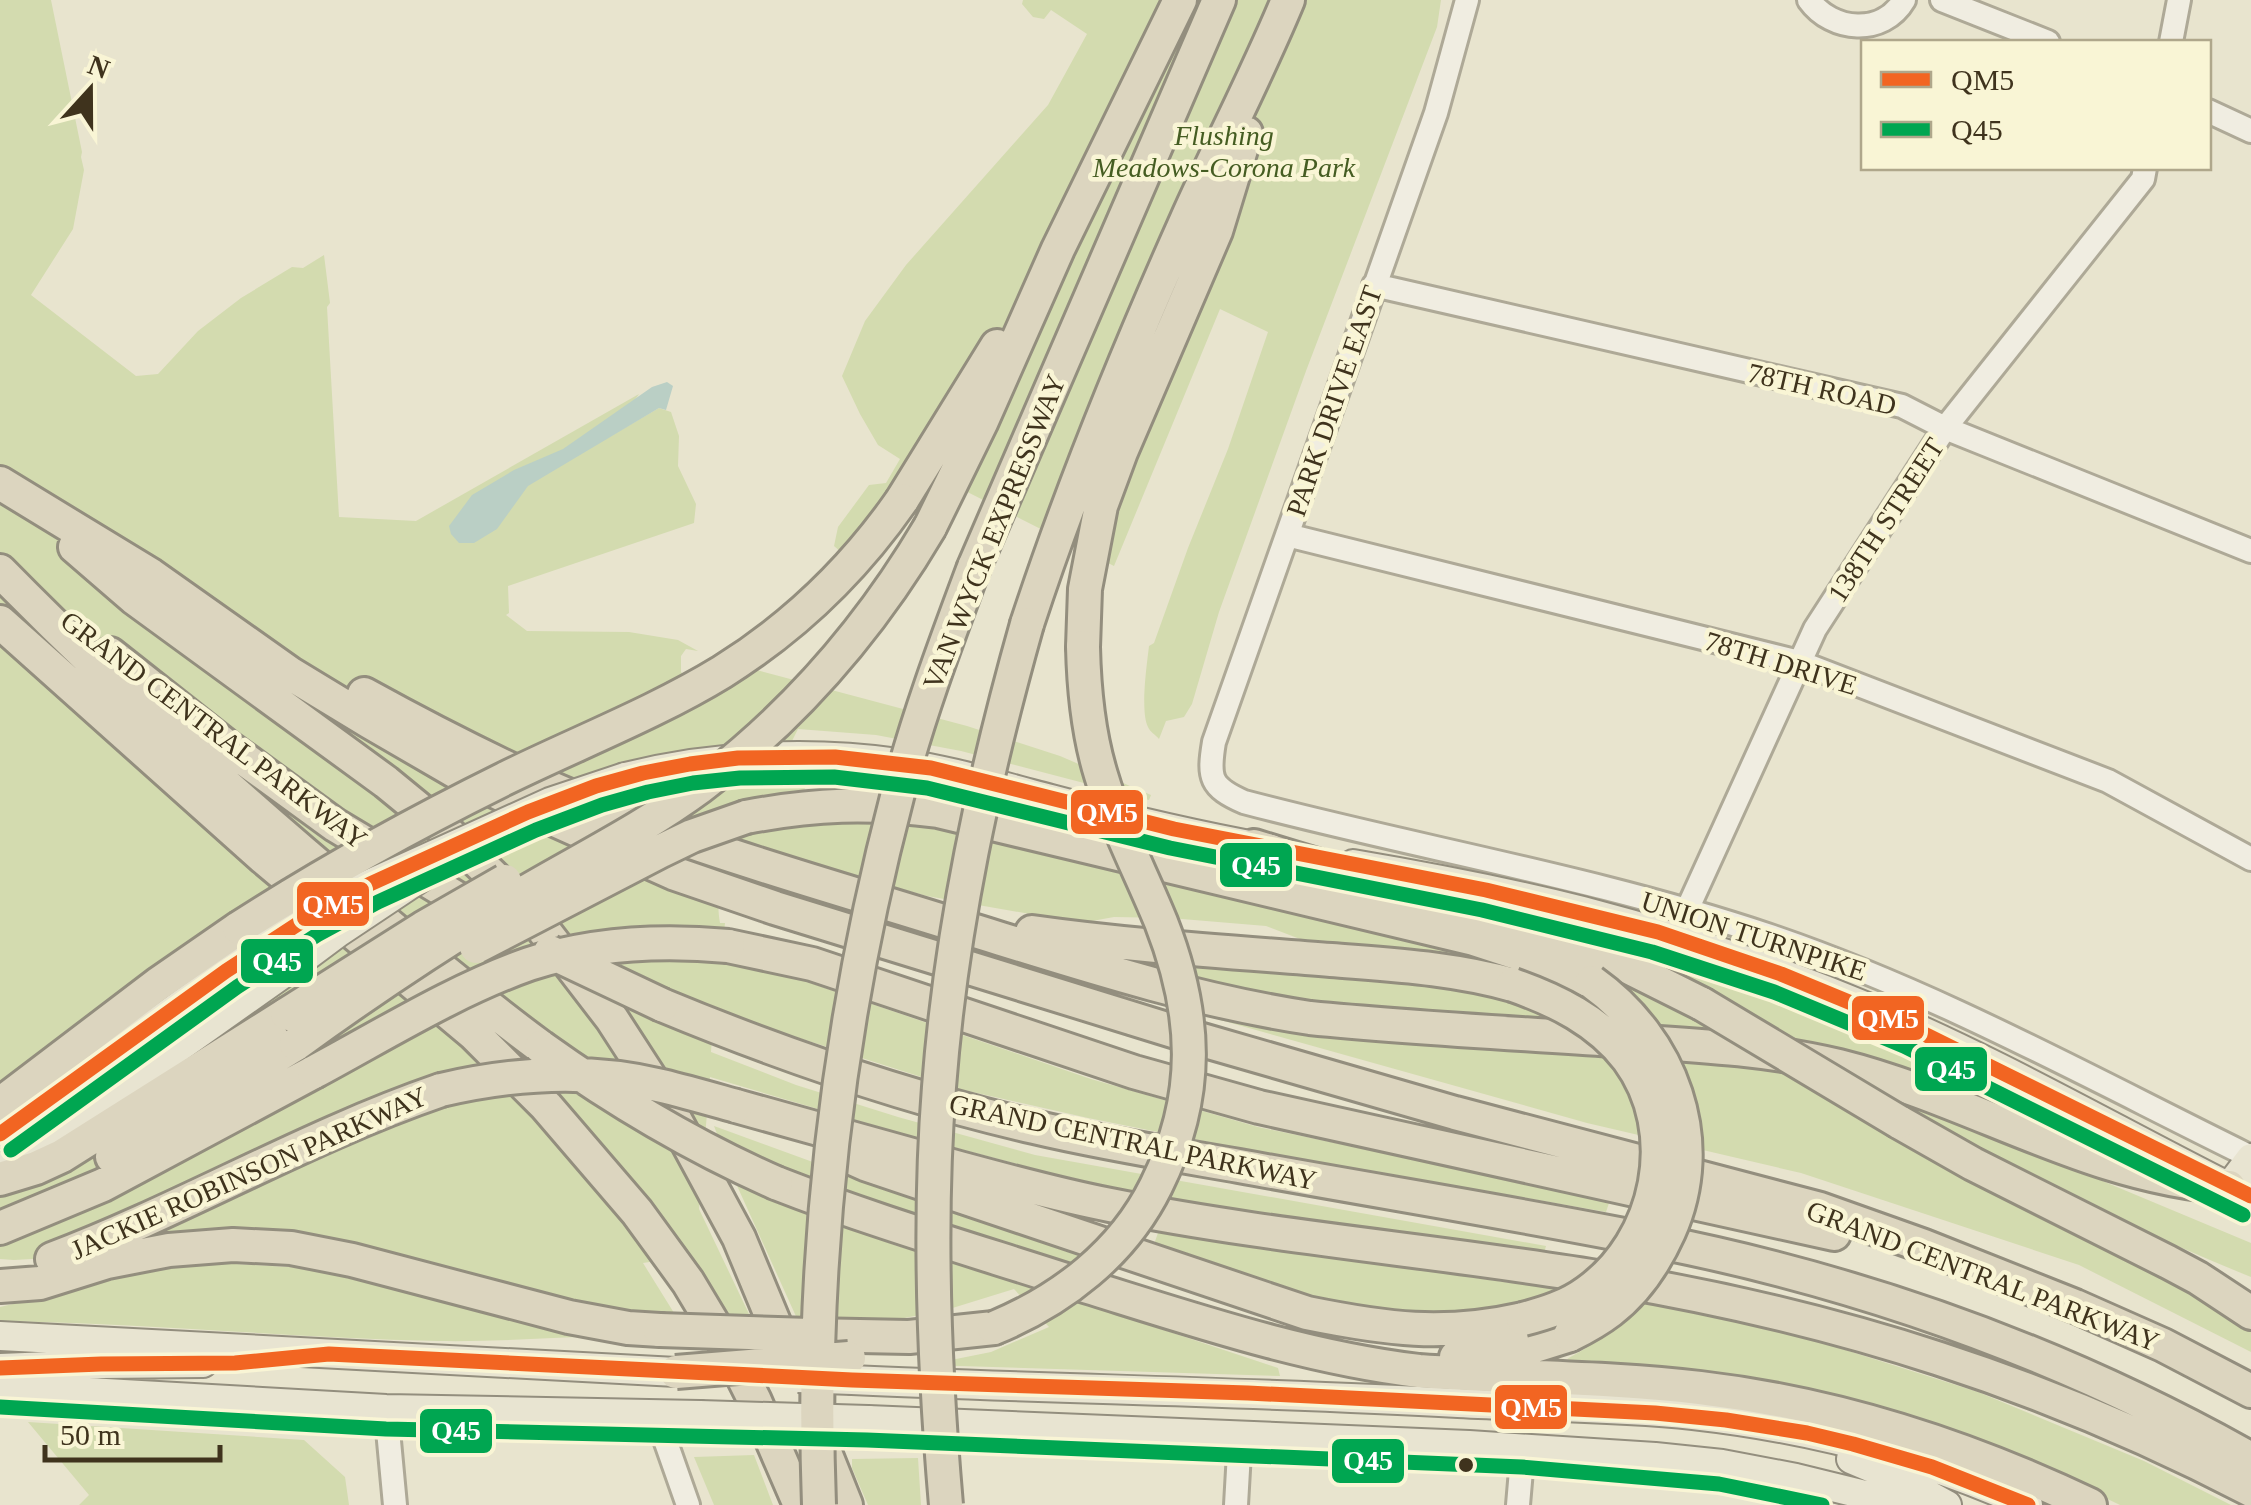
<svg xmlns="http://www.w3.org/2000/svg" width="2251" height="1505" font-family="'Times New Roman',serif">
<rect width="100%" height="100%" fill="#e8e4ce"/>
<path fill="#d3dbaf" d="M0,0H51L82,152L81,157L84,170L73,229L31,295L136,376L158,374L198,331L241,298L292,267L303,268L324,255L330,303L327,307L339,517L416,521L639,394L609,437L659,408L671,412L679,436L678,466L696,504L694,523L508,586L509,613L506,615L527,631L629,632L678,640L698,651L686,649L681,656V672L705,697L753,669L967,726L1060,756L1151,795L1149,800L961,751L876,735L798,729L771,783L806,780L804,794L851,818L941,824L1478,956L1502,966L1483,960L1440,953L1313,944L1266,926L1170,918L1114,917L1081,923L927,896L783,857L741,842C726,871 714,890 720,923H725L721,963L787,975L1091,1079L1258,1127L1610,1200L1606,1212L1213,1143L1088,1118L959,1089L771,1029L714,1006L711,1052L796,1085L898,1117L1035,1155L1546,1246L1543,1257L1161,1198L1047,1172L896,1132L710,1077L699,1209L749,1314L730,1318L689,1256L643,1263L679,1321L220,1248L14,1260L0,1259Z
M1023,0H1441L1437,27L1306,371L1219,612L1192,704L1184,717L1166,721L1159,739C1156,735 1150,732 1148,727C1140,711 1147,664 1149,646L1154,643L1188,548L1228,449L1268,332L1220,309L1114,566L906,461L888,490L842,553L834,546L838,527L869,485L886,483L900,459L878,445L860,414L842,376L865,321L906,265L1048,105L1087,34L1051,10L1044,19L1033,17L1022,4Z
M1659,948L1784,994L1907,1048L2002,1094L1996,1109L1921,1078L1323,1006L1148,971L1147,959L1410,981L1475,990L1500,1000L1621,986L1626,979L1721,999L1653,958Z
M1199,1014L1297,1030L1736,1059L1894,1094L2251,1243V1277C2137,1231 2027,1177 1921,1116L1894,1131L2155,1266L2251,1329V1352L2079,1265L1801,1173L1587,1123Z
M714,1126L895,1192L1106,1263L1098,1275L878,1208L722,1147Z
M734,1179L784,1203L897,1246L1002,1276L1278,1368L1280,1376L926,1365L991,1352L1049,1327L1014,1289L946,1310L878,1323H799Z
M1158,1233L1690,1308L1836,1347L1978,1392L2144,1461L2231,1505H2120L2041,1467L1595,1368L1567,1359L1586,1348L1483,1309L1448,1316L1375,1313L1285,1293L1153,1247Z
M201,1262L304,1268L406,1289L599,1336C545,1338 491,1342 438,1341C291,1338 146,1323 0,1321V1307L51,1295L130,1272Z
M28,1422L304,1440L345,1477L349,1505H79L89,1495Z
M754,1455L773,1505H714L694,1457Z
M918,1458L921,1505H868L852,1468V1459Z"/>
<path fill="#bacfc5" d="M667,382L673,386L666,410L659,408L528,486L497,529L474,543H459L451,534L449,526L472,495L514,470L563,449L652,387Z"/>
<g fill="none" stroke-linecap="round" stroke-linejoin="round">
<defs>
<path id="minor" d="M1467,0L1436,113L1214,742C1208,778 1210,787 1244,802C1418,848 1597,878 1767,935C1936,992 2092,1079 2251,1157
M1809,0C1832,32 1883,36 1904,0
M1942,0L2048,42
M2171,42L2179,0
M2208,111L2251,131
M1374,285L1902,406L1945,428L2251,551
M1287,535L1799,662L2108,781L2251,859
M1687,910L1815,629L1945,428L2143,179L2145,168
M386,1409L395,1505
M656,1414L688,1505
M1236,1505L1240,1435
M1518,1505L1523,1447"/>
<path id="major" d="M625,777C716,755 806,750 899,763C952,770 1003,787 1055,800C1126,819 1199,836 1271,849
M1353,864C1430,877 1507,892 1583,911C1683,937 1782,971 1877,1011C1998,1062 2112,1128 2229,1187L2251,1196
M0,1134L258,949
M0,1169L68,1126L284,973
M2229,1187L2251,1158
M0,1336L676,1372
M0,1368L101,1364L203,1363
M852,1380C1054,1389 1256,1392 1458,1403C1536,1407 1615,1407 1693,1415C1808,1428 1923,1457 2028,1505
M0,1387L386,1409L700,1415
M868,1420L1469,1445L1655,1457L1722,1464L1796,1478L1906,1505
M1851,1459L1903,1481L1947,1505"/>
<path id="highway" d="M0,483L151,575L291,674L370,722L456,772L539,813L673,873L775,908L1202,1040L1455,1113L1820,1209L1924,1246L2075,1306L2163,1345L2251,1391
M902,500L997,346
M930,527L981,423L1058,249L1180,0
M75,547L134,598L386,782L447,832L529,911L612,1019L665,1101L739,1238L788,1356
M974,567L1219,0
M0,571C117,690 236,797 364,904C422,953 480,1002 541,1047
M0,622L264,858L474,1034L546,1106L637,1212L688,1282L733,1357L755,1401L800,1505
M1027,624C1072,487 1127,353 1186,221C1219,147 1257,75 1288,0
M1083,647L1085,589L1101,506L1121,452L1216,231L1246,133
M110,654L225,745L335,825L488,917
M364,694C422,726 480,756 540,783C669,841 808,879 943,921C1064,958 1184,999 1310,1018C1411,1028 1512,1033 1613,1040C1689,1045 1764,1048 1839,1066C1975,1100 2086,1177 2229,1187
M746,817C815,804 868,802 938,811L1474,939L1551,964L1592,982
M1254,846L1411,894L1480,910L1545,931L1612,959L1702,1004
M1032,932C1131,946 1231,952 1331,960C1392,965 1453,968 1513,985
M728,946L812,964L1134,1072L1259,1107L1834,1234
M662,1005C785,1056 904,1097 1034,1127C1101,1143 1170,1154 1239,1166C1376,1191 1513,1213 1650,1240C1860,1281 2064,1354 2251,1459
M0,1104L158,984L239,928
M736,1106C804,1125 873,1144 941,1163C997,1178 1053,1194 1110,1205C1275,1238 1443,1251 1609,1279C1837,1317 2046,1383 2251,1490
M1899,1122L1973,1164L2168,1262L2198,1278L2251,1313
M845,1155L865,1164L1307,1313C1386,1329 1443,1337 1523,1319
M112,1157L296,1044
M0,1179L36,1168L62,1156L287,1014
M776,1183C873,1221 973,1250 1072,1282C1186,1317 1301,1357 1419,1371C1513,1378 1607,1377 1700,1388C1837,1404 1966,1446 2090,1505
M0,1228L103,1185L314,1072
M52,1259C184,1209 307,1136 441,1090
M0,1286L40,1283L107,1262L169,1250L233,1245L291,1248L352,1260L569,1317L628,1328L660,1330
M810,1335L909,1337L994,1328
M1456,1357L1522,1350L1570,1335
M818,1435L846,1505"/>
</defs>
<use href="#minor" stroke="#aea997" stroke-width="28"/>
<use href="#major" stroke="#938e7e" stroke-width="32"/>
<use href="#highway" stroke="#938e7e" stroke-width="38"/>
<use href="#minor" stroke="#f0ede1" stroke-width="22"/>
<use href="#major" stroke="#e8e4d1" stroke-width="28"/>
<use href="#highway" stroke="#dcd5bf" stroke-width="32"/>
<defs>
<path id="major-bridge" d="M258,949L356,890L550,802L625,777
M284,973L339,932L432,870
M798,1378L852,1380
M700,1415L868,1420"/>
<path id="highway-bridge" d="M239,928C324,873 413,824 504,779C575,744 655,713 722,672C794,627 854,569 902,500
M476,947L661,851L692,836L746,817
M550,952L662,1005
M1513,985C1556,1000 1599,1021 1628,1059C1682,1132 1659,1241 1587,1292C1568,1306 1546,1313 1523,1319
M1702,1004L1899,1122
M287,1014L423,928L505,881
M296,1044C370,990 446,940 524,893C584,858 644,828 700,787C793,717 871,627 930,527
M541,1047C615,1100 692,1146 776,1183
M314,1072C383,1035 455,990 529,964C593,943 662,940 728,946
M441,1090C514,1073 589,1068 662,1086C687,1092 711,1099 736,1106
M994,1328C1062,1300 1123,1253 1156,1186C1201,1096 1197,1014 1161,922C1141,873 1116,826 1101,775C1088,733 1084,690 1083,647
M660,1330L810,1335
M1570,1335C1584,1328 1597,1321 1610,1311C1636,1291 1655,1263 1669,1232C1710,1140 1672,1039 1592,982
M676,1372L849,1358
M819,1505C810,1266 836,1029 897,797C917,719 946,642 974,567
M946,1505C934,1367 928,1226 939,1087C951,929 984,776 1027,624"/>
</defs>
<use href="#major-bridge" stroke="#938e7e" stroke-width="32" stroke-linecap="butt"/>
<use href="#highway-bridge" stroke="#938e7e" stroke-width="38" stroke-linecap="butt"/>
<use href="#major-bridge" stroke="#e8e4d1" stroke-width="28"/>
<use href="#highway-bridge" stroke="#dcd5bf" stroke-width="32"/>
<defs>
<path id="bus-1" d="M0,1134L226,971L307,918L370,884L528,812L596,786L643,773L690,764L738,758L835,757L931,768L1174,829L1486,890L1658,932L1781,974L1912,1028L2251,1196
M0,1368L101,1364L235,1363L329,1354L852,1380L1248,1393L1655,1413L1726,1420L1807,1433L1853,1444L1932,1467L2028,1505"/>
<path id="bus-2" d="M11,1150L237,987L317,935L378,902L536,830L602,805L648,792L693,783L740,778L834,777L927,788L1170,848L1482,910L1652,952L1774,992L1904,1046L2243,1215
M0,1407L386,1429L867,1440L1522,1467L1719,1484L1822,1505"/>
</defs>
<use href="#bus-1" stroke="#f9f5d5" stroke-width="22"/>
<use href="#bus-2" stroke="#f9f5d5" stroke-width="22"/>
<use href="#bus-1" stroke="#f26522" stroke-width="15"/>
<use href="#bus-2" stroke="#00a651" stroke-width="15"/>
</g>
<circle fill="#3f331d" stroke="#f9f5d5" stroke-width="4" cx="1466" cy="1465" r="9"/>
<g text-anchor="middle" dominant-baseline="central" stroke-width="9" stroke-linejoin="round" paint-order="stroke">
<g font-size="28" font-style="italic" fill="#455d22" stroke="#f9f5d5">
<text x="1224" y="135">Flushing<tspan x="1224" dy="32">Meadows-Corona Park</tspan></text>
</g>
<g font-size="28" fill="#3f331d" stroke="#f9f5d5">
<text transform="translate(1822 389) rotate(13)">78TH ROAD</text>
<text transform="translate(1334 401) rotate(-71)">PARK DRIVE EAST</text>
<text transform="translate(1886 520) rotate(-57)">138TH STREET</text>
<text transform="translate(994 532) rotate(-68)">VAN WYCK EXPRESSWAY</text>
<text transform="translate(1781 663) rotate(17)">78TH DRIVE</text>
<text transform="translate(214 730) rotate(37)">GRAND CENTRAL PARKWAY</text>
<text transform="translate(1754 936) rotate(18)">UNION TURNPIKE</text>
<text transform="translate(1133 1142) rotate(12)">GRAND CENTRAL PARKWAY</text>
<text transform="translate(249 1173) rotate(-24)">JACKIE ROBINSON PARKWAY</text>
<text transform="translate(1983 1276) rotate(21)">GRAND CENTRAL PARKWAY</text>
</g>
</g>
<g stroke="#f9f5d5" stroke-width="4">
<rect x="1069" y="788" width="76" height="48" rx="10" fill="#f26522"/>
<rect x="1218" y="841" width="76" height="48" rx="10" fill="#00a651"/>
<rect x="295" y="880" width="76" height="48" rx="10" fill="#f26522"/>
<rect x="239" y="937" width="76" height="48" rx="10" fill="#00a651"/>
<rect x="1850" y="994" width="76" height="48" rx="10" fill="#f26522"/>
<rect x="1913" y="1045" width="76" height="48" rx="10" fill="#00a651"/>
<rect x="1493" y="1383" width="76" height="48" rx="10" fill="#f26522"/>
<rect x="418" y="1407" width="76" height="48" rx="10" fill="#00a651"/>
<rect x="1330" y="1437" width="76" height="48" rx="10" fill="#00a651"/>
</g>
<g font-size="28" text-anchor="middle" font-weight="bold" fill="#fff">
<text x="1107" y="822">QM5</text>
<text x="1256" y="875">Q45</text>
<text x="333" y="914">QM5</text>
<text x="277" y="971">Q45</text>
<text x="1888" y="1028">QM5</text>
<text x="1951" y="1079">Q45</text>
<text x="1531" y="1417">QM5</text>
<text x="456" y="1440">Q45</text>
<text x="1368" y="1470">Q45</text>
</g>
<rect x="1861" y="40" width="350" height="130" fill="#f9f5d5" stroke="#afa78b" stroke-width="2.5"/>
<rect x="1881" y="72" width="50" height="15" fill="#f26522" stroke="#afa78b" stroke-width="2.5"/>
<text x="1951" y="90" font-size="30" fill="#3f331d">QM5</text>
<rect x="1881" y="122" width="50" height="15" fill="#00a651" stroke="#afa78b" stroke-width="2.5"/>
<text x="1951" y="140" font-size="30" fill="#3f331d">Q45</text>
<g transform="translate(90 90) rotate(21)" stroke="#f9f5d5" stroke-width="8" paint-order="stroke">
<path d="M0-8L18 38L0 25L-18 38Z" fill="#3f331d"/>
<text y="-15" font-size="28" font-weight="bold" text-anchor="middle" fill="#3f331d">N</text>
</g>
<path d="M45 1445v15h175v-15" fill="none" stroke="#3f331d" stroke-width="5"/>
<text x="60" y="1445" font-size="30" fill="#3f331d" stroke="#f9f5d5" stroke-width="8" paint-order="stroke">50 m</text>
</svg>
